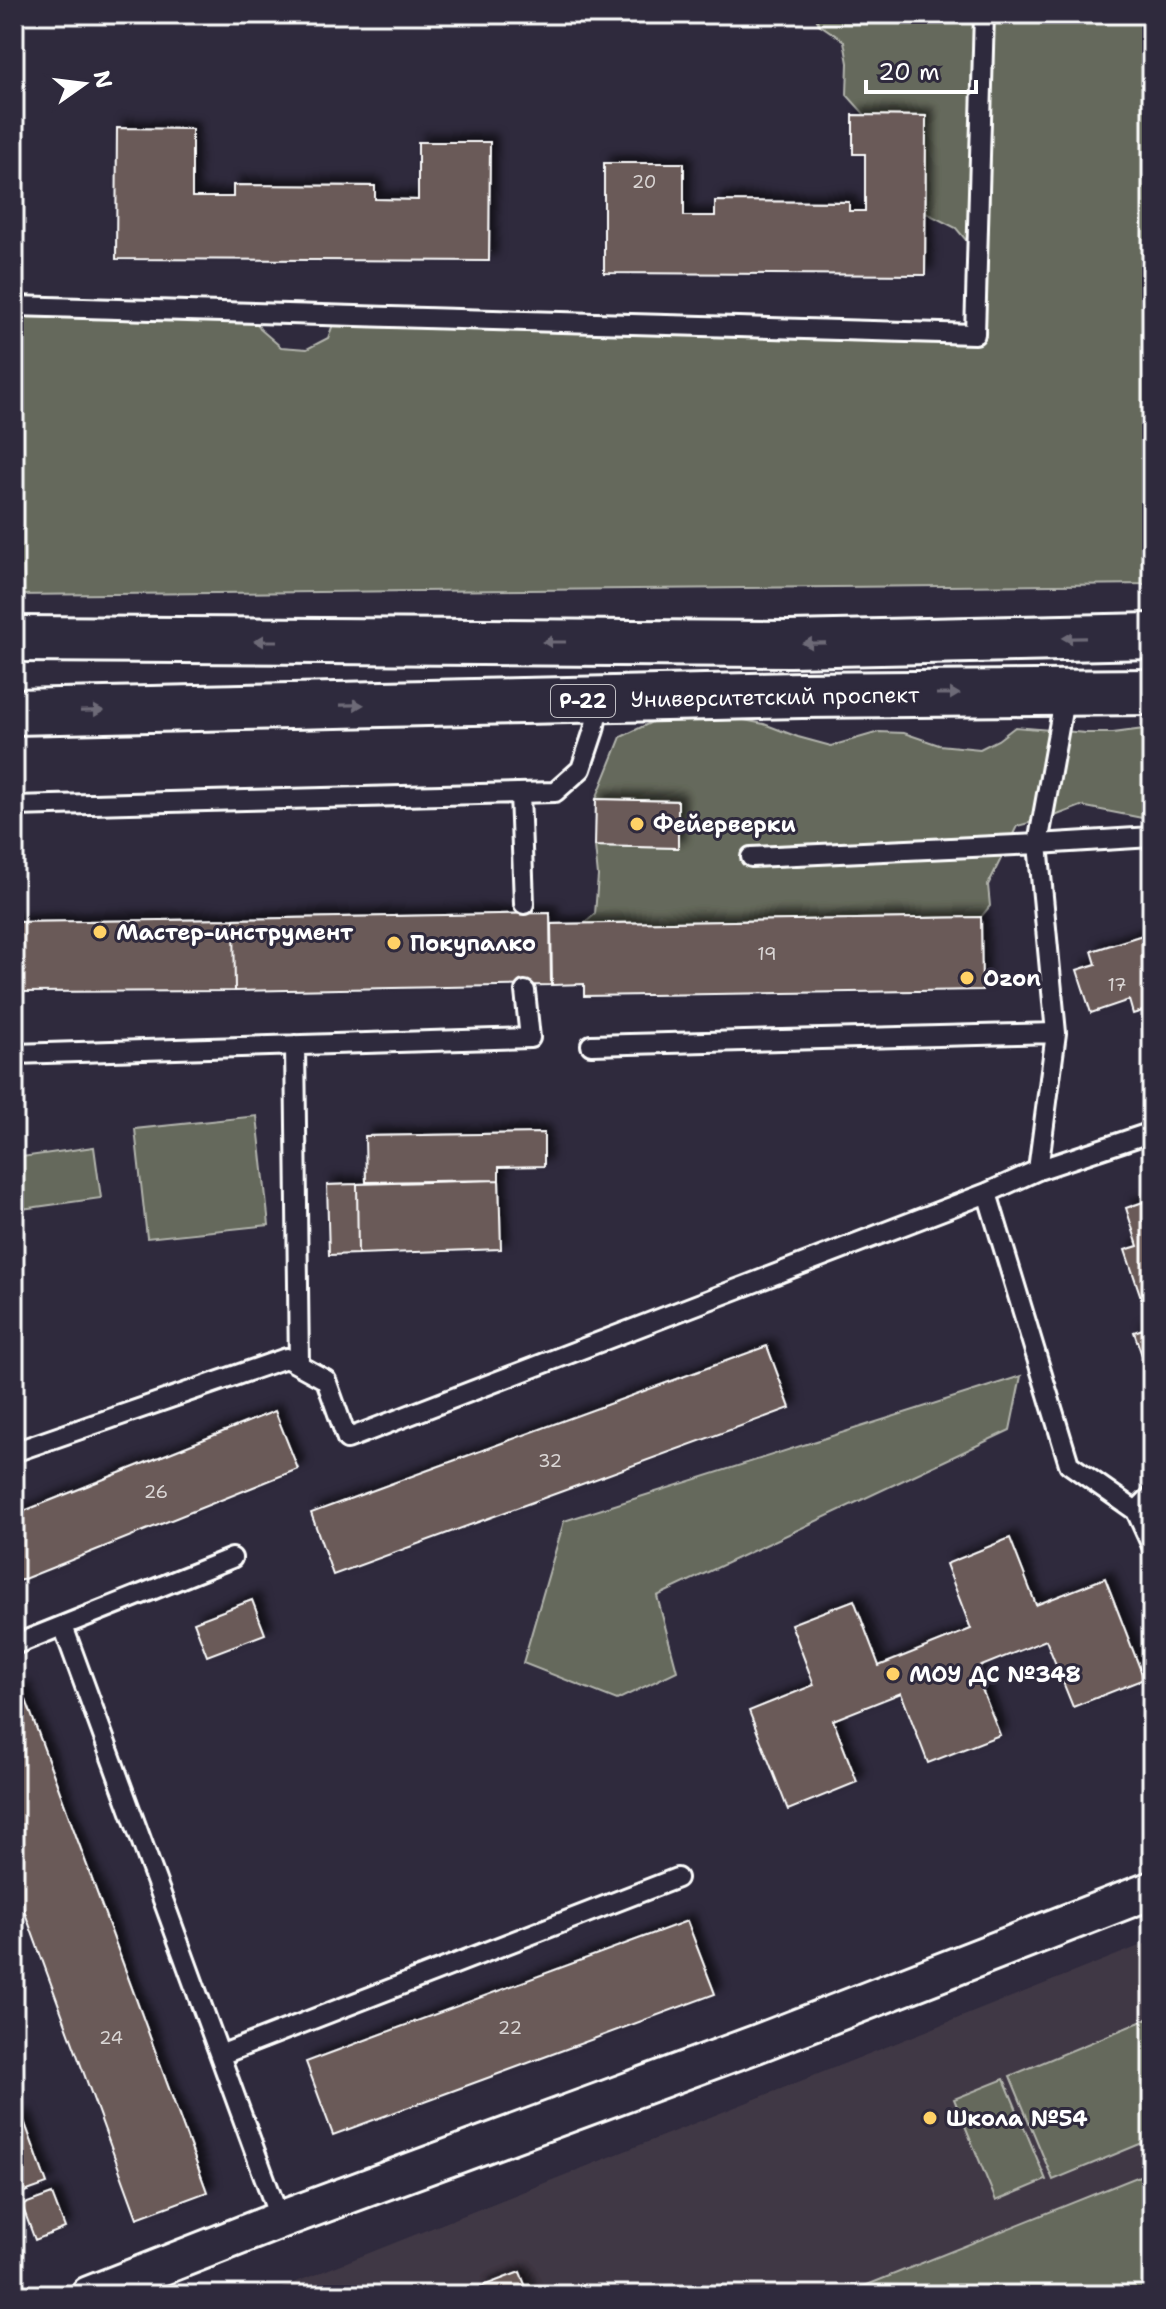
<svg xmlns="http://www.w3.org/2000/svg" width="1166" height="2309" font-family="'Shantell Sans',sans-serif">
<defs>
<filter id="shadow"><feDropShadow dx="7" dy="-7" stdDeviation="4" flood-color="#0009"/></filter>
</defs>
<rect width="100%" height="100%" fill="#2f2a3d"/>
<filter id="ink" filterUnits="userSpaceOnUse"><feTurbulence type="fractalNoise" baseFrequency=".0125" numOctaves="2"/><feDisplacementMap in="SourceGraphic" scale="16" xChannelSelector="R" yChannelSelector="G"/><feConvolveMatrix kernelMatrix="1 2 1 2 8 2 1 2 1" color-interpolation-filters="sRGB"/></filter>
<g filter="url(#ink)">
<path fill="#413845" d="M1152,1941V2295H264Z"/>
<path fill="#65695b" stroke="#b2b4ad" stroke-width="2" d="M814,14H1152V584L14,595V300L250,308L260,329L281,347L307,349L328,338L339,308L964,332L987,265L956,228L926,213V116H866L847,95L848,63L844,41L819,24Z
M714,714L764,724L798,737L831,746L879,732L904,733L939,745L980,749L998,740L1015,727L1086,733H1113L1152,728V817L1142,818L1081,806L1052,817L1017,826L988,885L990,906L981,917L584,924L595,914L598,876L595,846L677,848L678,801L596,799L621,737L656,720Z
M257,1116L269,1225L147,1238L135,1129Z
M94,1147L101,1198L14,1210V1158Z
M1021,1376L1010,1430L657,1596L677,1671L617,1700L523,1663L564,1521Z
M1152,2017V2139L1053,2180L1010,2076Z
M1004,2079L1046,2180L996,2201L954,2099Z
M1152,2171V2295H842Z"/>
<path fill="#6a5a58" stroke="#fff" stroke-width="2" filter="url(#shadow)" d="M853,115L926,116L925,275L604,273V163H684V216H715V201L849,202V211H865V154H853Z
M117,128L192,129V197H233V185L375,186V199L418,200V142H490L489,261L116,259Z
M596,799L678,801V848L595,846Z
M550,913L551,985L235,991L234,919Z
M981,917L982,990L584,996V984L552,985L551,924Z
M234,919L235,991L14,992V922Z
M1152,932V1008L1133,1014L1129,1000L1091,1013L1077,970L1096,964L1092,951Z
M544,1133V1166L499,1167V1180L366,1182L365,1136Z
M499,1180L501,1249L358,1254L357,1184Z
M357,1184L358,1254L329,1255L327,1185Z
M1152,1199V1307L1145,1309L1125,1250L1138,1246L1126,1208Z
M1152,1326V1375L1149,1376L1134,1332Z
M767,1346L790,1408L333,1575L311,1513Z
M275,1411L298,1469L14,1583V1515Z
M1010,1538L1036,1605L1105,1578L1144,1679L1073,1707L1046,1640L974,1669L1000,1735L928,1763L901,1693L833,1720L857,1782L788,1810L749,1711L814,1685L791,1624L854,1600L879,1666L971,1629L946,1564Z
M252,1600L265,1634L207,1656L194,1622Z
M22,1689L207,2192L137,2218L14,1883V1692Z
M687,1921L715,1994L333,2135L306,2062Z
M23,2118L47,2184L16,2195L14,2191V2121Z
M52,2194L65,2228L35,2240L22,2205Z
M520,2272L529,2295H483L480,2287Z"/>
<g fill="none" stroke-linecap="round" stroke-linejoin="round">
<defs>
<path id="lane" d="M14,306L975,334L984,14
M1065,694L1038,844L1152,837
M520,793L524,904
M14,806L555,792L581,769L594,730L600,700
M751,857L1038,844L1056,1033L1038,1170L987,1193L1069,1464L1136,1511L1152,1546
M295,1045L299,1365
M591,1045L1056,1033
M14,1054L530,1038L525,991
M1038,1170L1152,1132
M14,1452L286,1358L326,1380L347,1439L987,1193
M1136,1511L1152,1495
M63,1626L280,2220
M14,1645L232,1558
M220,2055L677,1878"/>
<path id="street" d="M89,2295L280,2220L756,2044L1152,1890"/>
<path id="highway" d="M14,639L790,644L1152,636
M14,712L802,695L1152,692"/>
</defs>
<use href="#lane" stroke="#fff" stroke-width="24"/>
<use href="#street" stroke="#fff" stroke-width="42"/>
<use href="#highway" stroke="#fff" stroke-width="50"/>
<use href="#lane" stroke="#2f2a3d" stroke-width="18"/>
<use href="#street" stroke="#2f2a3d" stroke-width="36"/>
<use href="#highway" stroke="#2f2a3d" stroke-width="44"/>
</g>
<defs><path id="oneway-solid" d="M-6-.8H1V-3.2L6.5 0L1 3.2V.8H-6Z" transform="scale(2)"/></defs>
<g fill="#6d6a77">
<use href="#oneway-solid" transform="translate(1074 638) rotate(179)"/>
<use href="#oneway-solid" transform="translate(266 641) rotate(-180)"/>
<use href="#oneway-solid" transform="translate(554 642) rotate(-180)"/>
<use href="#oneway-solid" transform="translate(814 643) rotate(179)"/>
<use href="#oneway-solid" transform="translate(948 694)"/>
<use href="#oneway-solid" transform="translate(352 705) rotate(-1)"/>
<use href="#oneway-solid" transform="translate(92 711) rotate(-1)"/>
</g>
</g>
<g fill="#ffd166" stroke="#2f2a3d" stroke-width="3">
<circle cx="637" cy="824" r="8"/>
<circle cx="100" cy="932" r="8"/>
<circle cx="394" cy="943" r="8"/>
<circle cx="967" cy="978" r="8"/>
<circle cx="893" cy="1674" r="8"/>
<circle cx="930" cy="2118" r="8"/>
</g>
<g text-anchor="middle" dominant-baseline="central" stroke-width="6" stroke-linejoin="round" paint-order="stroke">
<g font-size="18" fill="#dad6d5">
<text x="644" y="182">20</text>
<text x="767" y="954">19</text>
<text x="1117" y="985">17</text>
<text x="550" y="1461">32</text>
<text x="156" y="1492">26</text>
<text x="510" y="2028">22</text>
<text x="111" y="2038">24</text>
</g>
<rect fill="#2f2a3d" stroke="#c1bfc5" stroke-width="2" x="551" y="685" width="64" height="32" rx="6"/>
<g font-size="20" font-weight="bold" fill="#fff">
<text x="583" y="701">Р-22</text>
</g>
<g font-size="22" fill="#fff" stroke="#2f2a3d">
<text transform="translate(775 697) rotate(-1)">Университетский проспект</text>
</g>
<g font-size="22" font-weight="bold" fill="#fff" stroke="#2f2a3d" text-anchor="start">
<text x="653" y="824">Фейерверки</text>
<text x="116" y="932">Мастер-инструмент</text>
<text x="410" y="943">Покупалко</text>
<text x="983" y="978">Ozon</text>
<text x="909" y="1674">МОУ ДС №348</text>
<text x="946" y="2118">Школа №54</text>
</g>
</g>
<rect width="1166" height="2309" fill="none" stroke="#2f2a3d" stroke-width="48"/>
<rect x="24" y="24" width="1118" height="2261" fill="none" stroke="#fff" stroke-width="3" filter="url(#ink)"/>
<g transform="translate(84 84) rotate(76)" stroke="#2f2a3d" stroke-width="6" paint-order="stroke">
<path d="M0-6L14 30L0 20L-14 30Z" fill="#ffffff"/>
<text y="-12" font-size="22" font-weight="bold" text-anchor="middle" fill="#ffffff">N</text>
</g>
<path d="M866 80v12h110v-12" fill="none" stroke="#ffffff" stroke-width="4"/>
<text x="878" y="80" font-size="24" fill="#ffffff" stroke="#2f2a3d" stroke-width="6" paint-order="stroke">20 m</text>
</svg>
